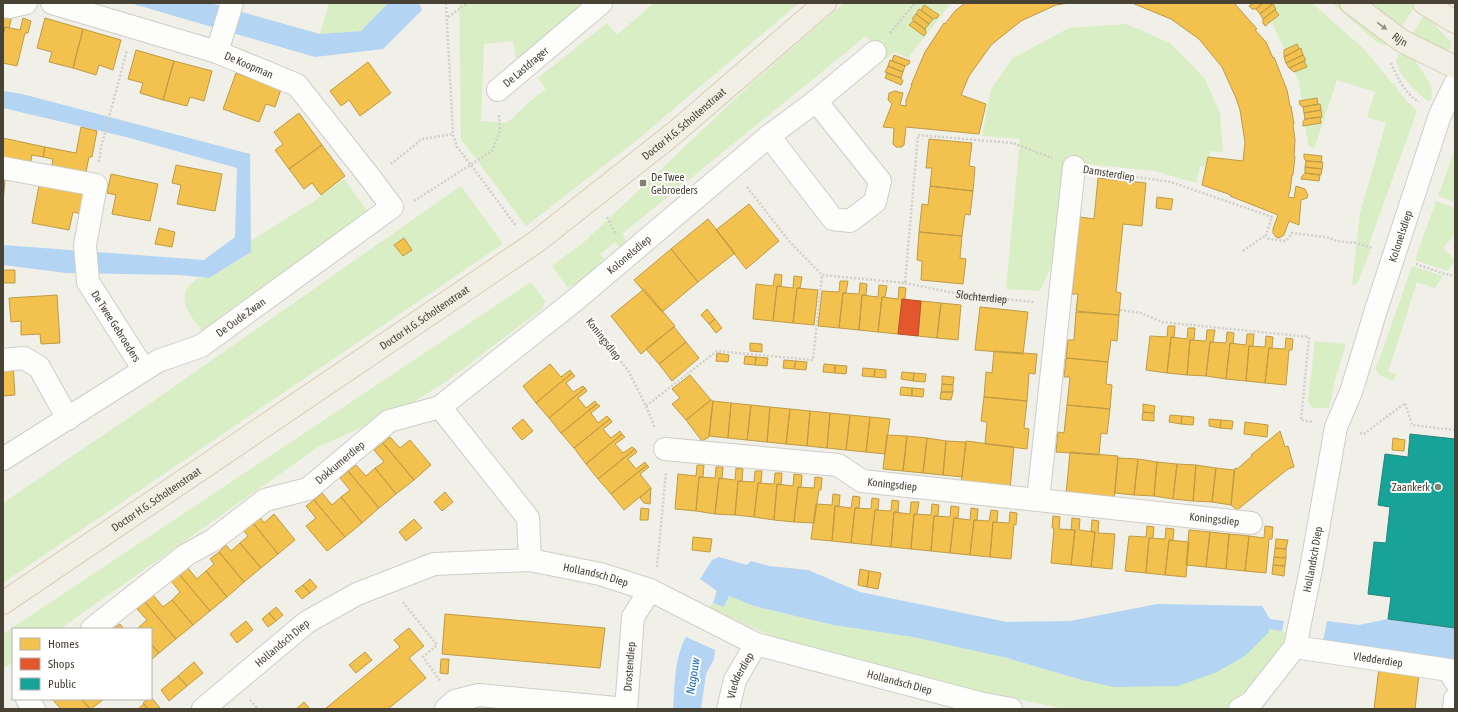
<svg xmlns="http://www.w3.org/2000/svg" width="1458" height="712" font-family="'Asap Condensed',sans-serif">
<rect width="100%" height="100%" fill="#f0efe8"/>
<path fill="#d9eec5" d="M329,3H388L361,31L320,34Z
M459,3H586L553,30L516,59L513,41L484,44L481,121L507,123L528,103L546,89L538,78L607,23L617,35L654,3H799L637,140L526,226L461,139Z
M844,3H951L908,58L894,52L886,59L866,36L622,234L627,242L620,248L615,242L600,254L605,260L578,283L568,288L552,266L584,242L751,84Z
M1258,3H1312L1364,49L1407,101L1417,111L1369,244L1370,251L1358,282L1355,285L1352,284L1360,213L1386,123L1367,117L1375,92L1337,80L1314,149L1308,145L1299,82L1267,11Z
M1332,3H1343L1391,43L1384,45L1378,43Z
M1367,3H1412L1415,6L1402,26Z
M1424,15H1426L1450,41L1451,46L1449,50L1446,51L1430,44L1413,33Z
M1126,24L1170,43L1205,79L1220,113L1223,152L1210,151L1206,167L1200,166L1196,183L1155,171L1067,162L1057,253L1040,291L1006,289L1020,139L982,136L991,89L1013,58L1069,28Z
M1405,45L1431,85L1432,95L1431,100L1429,101C1419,95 1393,71 1397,58C1399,54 1403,49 1405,45Z
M1455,149V202L1438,196Z
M344,179L369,213L203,332C195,321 178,305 187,289C189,285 195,281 198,278H209L251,252V241L314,201Z
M461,186L503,244L3,583V503L152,402Z
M1436,201L1455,208V234L1443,248L1455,260V262L1447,271L1415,260Z
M1412,266L1443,276L1435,288L1417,282L1388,372L1396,374L1394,381L1379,375L1375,368L1377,363H1378Z
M531,282L545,301L542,309L444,383L399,411L318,447L60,629H13V662L3,669V634Z
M1315,341L1346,344L1336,376L1329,408H1313L1308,401Z
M729,596L754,606L833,625L913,637L1007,658L1082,680L1269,629L1287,632L1282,644L1270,665L1227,709H1066L901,676L792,645L709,608L713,603L724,607Z"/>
<path fill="#b4d4f3" d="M130,3H210L320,34L361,31L388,3H419L422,10L383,49L315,57Z
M3,91L22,94L250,154L251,252L209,278L180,275L66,273L3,265V245L204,260L235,237L237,168L126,137L3,108Z
M719,557L747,565L751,561L769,566L808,570L860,592L1007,622L1070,621L1157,604L1262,606L1270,619L1284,621L1282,631L1269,629L1268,633L1245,656L1217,672L1178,686L1114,687L1082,680L1007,658L913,637L833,625L754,606L729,596L724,607L713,603L717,591L700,579L712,560Z
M1388,619L1455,628V663L1323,641L1327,621L1359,625Z
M686,637L715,650L714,659L706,674L701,709H673C675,685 674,658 686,637Z"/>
<path fill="#f2c14e" stroke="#bf9b46" d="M965,3H1069L1056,5L1021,21L991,45L969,76L961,95L986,104L979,134L906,127L904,145L902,147H896L893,144L894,128L883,127L892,104L888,100L889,93L895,91L903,93L900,105L906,106V100L912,85H911L925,52L944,23L945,24L955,11Z
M1132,3H1234L1257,29L1255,30L1266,42L1273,58L1274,57L1287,90L1290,106H1291L1294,124L1293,125L1295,140L1294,156L1295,157L1293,175H1292L1290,191L1288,197L1294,198L1296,186L1305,189L1308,195L1307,198L1301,200L1299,225L1289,221L1284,235L1279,238L1276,237L1273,233V229L1278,215L1230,196L1231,195L1202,185L1208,157L1243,161L1245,142L1240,110L1236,98L1222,67L1199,39L1171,19Z
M1254,3H1263L1256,9H1252L1249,6Z
M1263,3L1273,4L1260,14L1256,9Z
M1273,4L1276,9L1263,19L1260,14Z
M924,5L939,15L937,18L933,19L921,10Z
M919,9L933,19L929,24L916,14Z
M1275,10L1279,15L1265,26L1263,23V19Z
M916,14L929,24L925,29L912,19Z
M12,16L9,28L5,27L3,35V17Z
M23,18L31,21L28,33H25L17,66L3,63V35L5,27L20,30Z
M45,18L83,29L73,68L49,62L52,52L37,48Z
M913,21L925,29L926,33L924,36L909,25Z
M83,29L121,40L113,70L99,65L96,75L73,68Z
M1297,44L1299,49L1284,57V50Z
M1301,48L1303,55L1286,63L1284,57Z
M136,50L174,61L163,100L140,93L143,83L128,79Z
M894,55L910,61L909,64L905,66L892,61Z
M1303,55L1306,60L1289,68L1286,63Z
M890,60L905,66L903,72L888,66Z
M174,61L212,71L204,101L190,97L187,106L163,100Z
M1304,61L1307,67L1294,72L1289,68Z
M368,62L391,93L360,116L349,100L341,106L330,91Z
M888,66L903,72L901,78L885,72Z
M236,73L281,89L275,107L266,104L259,122L223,109Z
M887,73L901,78L903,81L901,85L885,78Z
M1317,98L1318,104L1303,107L1300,105L1299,101Z
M1320,104L1321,110L1304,113L1303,107Z
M1321,110L1322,117L1305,119L1304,113Z
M299,113L322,145L289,169L275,150L283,144L274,132Z
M1320,117L1321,123L1303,126V122L1305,119Z
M81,127L97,131L92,157H89L85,177L51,170L53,159L43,157L45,147L76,153Z
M3,138L45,147L43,157L32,155L30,165L3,160Z
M929,139L972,143L969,166L975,167L973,191L930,186L932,168H926Z
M322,145L345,176L321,195L312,183L304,189L289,169Z
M1304,154L1322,156L1321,162L1306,161L1304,158Z
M1306,161L1323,162L1322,169L1305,167Z
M176,165L222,174L215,211L177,204L181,185L172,183Z
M1305,167L1322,169L1321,175L1305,173Z
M1305,173L1320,175L1319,181L1301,179L1302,176Z
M111,174L158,184L150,221L112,214L116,195L107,193Z
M1098,178L1146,183L1142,226L1123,224L1116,292L1121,293L1119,315L1076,311L1078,294H1072L1080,217L1094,219Z
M3,180H5L3,203Z
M39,185L86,195L82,214L73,212L69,230L32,223Z
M930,186L973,191L970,215L965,214L962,236L919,232L922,204L928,205Z
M1157,197L1173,199L1171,210L1156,208Z
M749,204L779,241L746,269L716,230Z
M708,219L735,253L698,282L671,249Z
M159,228L175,232L172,247L155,244Z
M919,232L962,236L960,258L966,259L963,284L921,280L922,261L917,260Z
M404,238L412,250L403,256L394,245Z
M671,249L698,282L662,312L634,280Z
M3,270H15V283H3Z
M775,274L782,275L781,286H777L773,321L753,319L756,284L773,286Z
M794,276L802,277L800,288H797L793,323L773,321L777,286L793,288Z
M840,281H848L846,293H843L839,328L818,326L822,291L839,292Z
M860,283L867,284L866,295H862L859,330L839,328L843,293L859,294Z
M879,285L887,286L885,297H882L878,332L859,330L862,295L878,297Z
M899,287L906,288L905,299H902L898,334L878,332L882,297L898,299Z
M797,288L818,290L814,325L793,323Z
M644,289L675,326L641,354L611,316Z
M57,295L60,343L41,344L40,334L21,335V321L11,322L9,298Z
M921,301L941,303L937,338L918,336Z
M941,303L961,305L958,340L937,338Z
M980,307L1028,312L1023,354L975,350Z
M707,309L715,319L709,324L701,315Z
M1076,312L1119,315L1117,341L1111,340L1108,362L1066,358L1068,340H1074Z
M715,319L722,328L716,333L709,324Z
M1168,326H1175L1174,338L1171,337L1167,373L1146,370L1150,336L1167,337Z
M674,327L686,342L659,364L646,349Z
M1188,328H1195L1194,340H1190L1187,375L1167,373L1171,337L1187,339Z
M1207,330H1215L1213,342H1210L1206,376L1187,375L1190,340L1206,341Z
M1227,332L1234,333L1233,344L1230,343L1226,379L1206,376L1210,342L1226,343Z
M1247,334H1254L1253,346H1249L1246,381L1226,379L1230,343L1246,345Z
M1266,336L1273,337L1272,348H1269L1265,383L1246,381L1249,346L1265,347Z
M1286,338L1293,339L1292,350H1289L1286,385L1265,383L1269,348L1285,349Z
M686,342L699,358L672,381L659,364Z
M750,343L762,344V352L750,351Z
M994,351L1037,354L1035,374L1029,373L1027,401L984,397L986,372L992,373Z
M717,353L729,355L728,362L716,361Z
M745,356L756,357L755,365L744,364Z
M756,357L768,358L767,366L755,365Z
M1066,358L1108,362L1106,384L1112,385L1110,409L1067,405L1070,377H1064Z
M784,360L796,361L794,369L783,368Z
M796,361L807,362L806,370L794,369Z
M550,364L561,377L570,370L572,373L536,403L523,386Z
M824,364L835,365V373L823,372Z
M3,365H13L15,395L3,396Z
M835,365L847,366L846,374L835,373Z
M863,368L875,369L874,377L862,376Z
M875,369L886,370V378L874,377Z
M902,372L914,373L913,381L901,379Z
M572,373L575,376L566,383L573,392L583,386L585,388L549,418L536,403Z
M914,373L926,374L925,382L913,381Z
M690,375L711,400L686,420L672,404L680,398L672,389Z
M942,376L954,377L953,385L942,384Z
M942,384L953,385V392H941Z
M901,387L912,388V396L900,395Z
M585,388L587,391L578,398L586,408L595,401L597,404L561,433L549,418Z
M912,388L924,389L923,397L912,396Z
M941,392H953L951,400L940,399Z
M984,397L1027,401L1024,428L1029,429L1027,449L985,444L987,422L981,421Z
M711,400L713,401L709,437L702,441L686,420Z
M713,401L731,403L728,438L709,436Z
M731,403L751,405L747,440L728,438Z
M597,404L600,406L591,413L598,423L607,416L610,419L574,448L561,433Z
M1143,404L1155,406L1154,413L1143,412Z
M751,405L770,407L767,442L747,440Z
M1067,405L1110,409L1107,434L1101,433L1099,455L1056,452L1058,432L1064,433Z
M770,407L790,409L786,444L767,442Z
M790,409L810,411L807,446L786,444Z
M810,411L830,413L827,448L807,446Z
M1143,412L1154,413V421L1142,420Z
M830,413L850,415L846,450L827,448Z
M850,415L870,417L866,452L846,450Z
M1170,415L1182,416L1181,424L1169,422Z
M1182,416L1194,417L1193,425L1181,424Z
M870,417L890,419L885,454L866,452Z
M523,419L533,431L522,440L512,428Z
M610,419L612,422L603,429L611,438L620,431L622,434L586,464L574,448Z
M1209,419L1221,420L1220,428L1209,426Z
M1221,420L1233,421L1232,429L1220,428Z
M1245,422L1268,425L1267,437L1244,434Z
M1280,431L1285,447L1288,446L1294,467L1288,469L1237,510L1231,505L1235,468L1237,469L1252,456L1251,455Z
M622,434L625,437L615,444L623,453L632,447L635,449L598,479L586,464Z
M887,435L907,436L903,471L883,469Z
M907,436L927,438L923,473L903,471Z
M390,437L400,448L410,440L431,465L414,480L383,443Z
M927,438L946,441L943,475L923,473Z
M1393,438L1405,440L1404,451L1392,450Z
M946,441L966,442L962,477L943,475Z
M966,441L1014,447L1010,489L961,484Z
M383,443L414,480L396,494L375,468L384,462L374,450Z
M635,449L637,452L628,459L636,469L645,462L647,465L611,494L598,479Z
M1070,452L1118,456L1114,499L1066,494Z
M1118,458L1138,459L1134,495L1115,493Z
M1138,459L1157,462L1154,496L1134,495Z
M1157,462L1177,464L1173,499L1154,496Z
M1177,464L1196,465L1193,501L1173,499Z
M356,465L366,476L375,468L396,494L379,508L348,471Z
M647,465L649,467L640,474L651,488L624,510L611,494Z
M697,465H704L703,477H699L696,511L675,509L678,474L696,476Z
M1196,465L1216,468L1212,502L1193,501Z
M716,467H723L722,479L719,478L715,514L696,511L699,477L715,478Z
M736,468L743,469L742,481H738L735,515L715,514L719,478L735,480Z
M1216,468L1234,470L1231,505L1212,502Z
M348,471L379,508L362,523L341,497L350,490L340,478Z
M755,471H762L761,483H758L754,517L735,515L738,481L754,482Z
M775,473H782L781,485L777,484L774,520L754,517L758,483L774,484Z
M794,474L802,475L801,487H798L794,522L774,520L777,484L793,486Z
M815,477L822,478L821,490H819L814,523L794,522L798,487L814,488Z
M651,488L650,504L644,503L640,498Z
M445,492L453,502L442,511L434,502Z
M322,493L332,505L341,497L362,523L345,537L314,500Z
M833,494L840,495L839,506H835L832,541L811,539L816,504L832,505Z
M853,496L860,497L859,508H855L851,543L832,541L835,506L851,508Z
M872,498L879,499L878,510H875L871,545L851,543L855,508L871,509Z
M314,500L345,537L327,551L306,526L316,518L306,506Z
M892,500L899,501L898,512H894L891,547L871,545L875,510L891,511Z
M911,502H919L917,514H914L911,549L891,547L894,512L910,514Z
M932,504L939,505L938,516H934L931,551L911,549L914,514L931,515Z
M951,506L959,507L958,518H954L950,553L931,551L934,516L950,517Z
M641,508L649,509L648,520H640Z
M971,508L978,509L977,520H974L970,555L950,553L954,518L970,520Z
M991,510L998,511L997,522H993L990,557L970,555L974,520L989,521Z
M1010,512L1017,513L1016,525L1014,524L1011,559L990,557L993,522L1009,523Z
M274,514L295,540L278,554L253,523L260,517L264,523Z
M1053,516L1060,517L1059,529L1075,530L1071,565L1051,563L1054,528H1052Z
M1072,518L1080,519L1079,530L1095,532L1091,567L1071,565L1075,530H1071Z
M414,519L422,528L406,541L399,532Z
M1092,520L1099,521L1098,533L1115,534L1112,569L1091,567L1095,532H1091Z
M253,523L278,554L261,568L240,543L248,536L244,531Z
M1147,526L1154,527L1153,538H1149L1146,573L1125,571L1129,536L1146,537Z
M1265,526L1273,527L1272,539H1269L1266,573L1245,571L1249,536L1264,538Z
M1166,528L1174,529L1173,540H1169L1165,575L1146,573L1149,538L1165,539Z
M1189,530L1210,532L1206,567L1186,565Z
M1210,532L1229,534L1226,569L1206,567Z
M1229,534L1249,536L1245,571L1226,569Z
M693,537L712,539L710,552L692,550Z
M1276,539L1288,540L1286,549L1275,548Z
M1169,540L1189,542L1186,577L1165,575Z
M240,543L261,568L244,582L219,552L226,545L231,551Z
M1275,548L1286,549V558L1274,557Z
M219,552L244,582L227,597L206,571L214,564L210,559Z
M1274,557L1286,558L1285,566L1273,565Z
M1273,565L1285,566L1284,576L1272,574Z
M187,567L197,579L206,571L227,597L210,611L179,574Z
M860,569L869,571L867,587L858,585Z
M869,571L881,573L878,589L867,587Z
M179,574L210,611L193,625L172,600L180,592L171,581Z
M310,579L317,587L310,593L303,585Z
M303,585L310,593L302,599L295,591Z
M153,595L163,607L172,600L193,625L176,639L145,602Z
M145,602L176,639L159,653L151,644V629L138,628L147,620L137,609Z
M276,607L283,615L276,621L269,613Z
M269,613L276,621L268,627L262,619Z
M445,614L605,628L600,668L442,654Z
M246,621L253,630L237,643L230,634Z
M120,624L124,629H113Z
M409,628L424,646L409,658L426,678L388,709H325L400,647L394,640Z
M151,644L159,653L151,660Z
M365,652L372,660L356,673L349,665Z
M441,659H449L448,674L440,673Z
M194,662L203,673L187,686L178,676Z
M1379,668L1419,674L1415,709H1374Z
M178,676L187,686L169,701L161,690Z
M151,697L160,708L159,709H148L143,703L148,699H151Z
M52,699H81L90,709H61Z
M81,699H104L91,709Z
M304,702L310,709H296Z
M144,704L148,709H138Z"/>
<path fill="#e4572e" stroke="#b55130" d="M902,299L921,301L918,336L898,334Z"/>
<path fill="#17a398" stroke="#26867a" d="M1410,434L1455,439V628L1388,619L1391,597L1368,594L1374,542L1386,543L1390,507L1378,505L1385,454L1408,457Z"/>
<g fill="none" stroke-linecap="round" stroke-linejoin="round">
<defs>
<g id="minor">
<path d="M3,6L9,7L26,3"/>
<path d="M217,52L232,3"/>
<path id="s2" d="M498,90L601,3"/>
<path d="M769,136L833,219L850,221L875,202L880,181L816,101"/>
<path id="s3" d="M3,168L96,185L85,245L88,282L144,370"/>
<path d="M3,360L24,358L39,367L68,419"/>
<path d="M440,407L528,518L530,560"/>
<path id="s4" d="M665,449L838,465L862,481L1251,523"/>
<path id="s5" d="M3,459L158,361L201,346L392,207L372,180L297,85L217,52L52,3"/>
<path d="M1038,500L1074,167"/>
<path id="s6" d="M92,629L186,555L213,540L265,500L308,489L389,421L440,407L574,301L769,136L816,101L875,52"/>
<path id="s7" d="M1295,647L1449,670L1455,681"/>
<path d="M27,699L34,709"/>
<path id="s8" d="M203,709L307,622L357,594L434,564L530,560L600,574L650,590L756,644L979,703L1011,709"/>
<path id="s9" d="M446,709L455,701L479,695L626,709L633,617L650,590"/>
<path id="s10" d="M728,709L735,680L756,644"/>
<path id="s11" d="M1240,709L1251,703L1295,647L1311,569L1336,427L1351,392L1376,310L1440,115L1455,84"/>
<path d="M1454,709L1455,699"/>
</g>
<g id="major">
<path id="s12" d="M1351,3L1402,41L1455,67"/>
<path d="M1424,3L1455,22"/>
<path id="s13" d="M3,603L536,242L673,134L825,3"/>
</g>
</defs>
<use href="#minor" stroke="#cecdc6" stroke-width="24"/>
<use href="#major" stroke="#d5cfb3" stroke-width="24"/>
<g stroke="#d1cfc9" stroke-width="2.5" stroke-dasharray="2 2" stroke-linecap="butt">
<path d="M446,3L453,134L457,147L471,165L516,226"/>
<path d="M448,17L468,3"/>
<path d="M890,33L915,3"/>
<path d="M1391,63C1397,77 1405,94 1419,102"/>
<path d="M99,162L101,147L127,50"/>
<path d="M391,164L422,139L453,134"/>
<path d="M1097,171L1171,182L1272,217L1266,235L1269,239L1286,241L1292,233L1326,237L1337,241L1356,243L1372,248"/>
<path d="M747,187L789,241L822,275L905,283L918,135L1013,143L1052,158"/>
<path d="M414,201L492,151L500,131L499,114"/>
<path d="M607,217L616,234"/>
<path d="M1243,251L1266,235"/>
<path d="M1416,264L1445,274L1455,276"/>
<path id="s1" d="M905,283L969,296L1035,302"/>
<path d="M1120,310L1141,313L1162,322L1309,337L1301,420L1313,422"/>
<path d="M589,320L629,372L646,406L655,428"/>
<path d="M646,406L717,351L813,360L822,275"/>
<path d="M1360,433L1364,434L1405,403L1412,425L1455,430"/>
<path d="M657,567L666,473"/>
<path d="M403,602L437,645L423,657L441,682"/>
<path d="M250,700L258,709"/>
</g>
<use href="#minor" stroke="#fdfdfc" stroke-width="22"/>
<use href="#major" stroke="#f1eee3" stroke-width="22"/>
</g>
<defs><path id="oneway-solid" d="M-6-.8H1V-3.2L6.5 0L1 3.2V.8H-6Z"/></defs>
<use fill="#948f83" href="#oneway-solid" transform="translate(1382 26) rotate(36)"/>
<g fill="#837f73" stroke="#fff" stroke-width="1.5">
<rect x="639" y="179" width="8" height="8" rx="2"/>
<circle cx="1438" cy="487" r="4"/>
</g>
<g text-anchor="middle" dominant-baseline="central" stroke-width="4" stroke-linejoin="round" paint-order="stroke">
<g font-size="11" fill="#484234" stroke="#fff">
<text stroke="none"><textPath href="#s12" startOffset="61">Rijn</textPath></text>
<text transform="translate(249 65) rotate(23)">De Koopman</text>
<text stroke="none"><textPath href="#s2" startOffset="36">De Lastdrager</textPath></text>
<text stroke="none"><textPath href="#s13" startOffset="833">Doctor H.G. Scholtenstraat</textPath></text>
<text transform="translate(1109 173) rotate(9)">Damsterdiep</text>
<text stroke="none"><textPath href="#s11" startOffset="509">Kolonelsdiep</textPath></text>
<text stroke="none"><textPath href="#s6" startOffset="662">Kolonelsdiep</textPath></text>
<text stroke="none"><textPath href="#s1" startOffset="78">Slochterdiep</textPath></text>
<text stroke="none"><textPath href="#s5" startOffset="278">De Oude Zwan</textPath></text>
<text stroke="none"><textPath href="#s13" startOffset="509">Doctor H.G. Scholtenstraat</textPath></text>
<text stroke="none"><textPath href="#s3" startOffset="245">De Twee Gebroeders</textPath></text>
<text transform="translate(604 339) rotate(52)">Koningsdiep</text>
<text stroke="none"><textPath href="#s6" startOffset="302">Dokkumerdiep</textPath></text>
<text stroke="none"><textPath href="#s4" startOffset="233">Koningsdiep</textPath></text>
<text stroke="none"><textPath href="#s13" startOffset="185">Doctor H.G. Scholtenstraat</textPath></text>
<text stroke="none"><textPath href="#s4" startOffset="557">Koningsdiep</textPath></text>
<text stroke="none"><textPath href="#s11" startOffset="173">Hollandsch Diep</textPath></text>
<text stroke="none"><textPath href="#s8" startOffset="439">Hollandsch Diep</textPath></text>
<text stroke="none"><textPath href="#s8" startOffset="103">Hollandsch Diep</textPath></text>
<text stroke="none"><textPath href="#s7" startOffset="84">Vledderdiep</textPath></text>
<text stroke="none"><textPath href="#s9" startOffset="227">Drostendiep</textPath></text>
<text stroke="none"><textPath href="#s10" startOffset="36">Vledderdiep</textPath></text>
<text stroke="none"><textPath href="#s8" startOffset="763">Hollandsch Diep</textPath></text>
</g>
<g font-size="11" fill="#484234" stroke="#fff" text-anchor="start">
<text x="651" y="177">De Twee<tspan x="651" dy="13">Gebroeders</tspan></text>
<text x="1430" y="487" text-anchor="end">Zaankerk</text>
</g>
<g font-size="12" font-style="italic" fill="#216bc0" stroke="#fff">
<text transform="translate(693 676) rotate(-81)">Nagouw</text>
</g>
</g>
<rect width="1458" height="712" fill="none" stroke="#484234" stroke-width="8"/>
<rect x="12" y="628" width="140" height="72" fill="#ffffff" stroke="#b6b3ae"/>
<rect x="20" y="638" width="20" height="12" fill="#f2c14e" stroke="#b6b3ae"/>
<text x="48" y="648" font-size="12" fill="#484234">Homes</text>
<rect x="20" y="658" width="20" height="12" fill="#e4572e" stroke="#b6b3ae"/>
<text x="48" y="668" font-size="12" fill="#484234">Shops</text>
<rect x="20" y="678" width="20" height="12" fill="#17a398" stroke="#b6b3ae"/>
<text x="48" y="688" font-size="12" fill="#484234">Public</text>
</svg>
